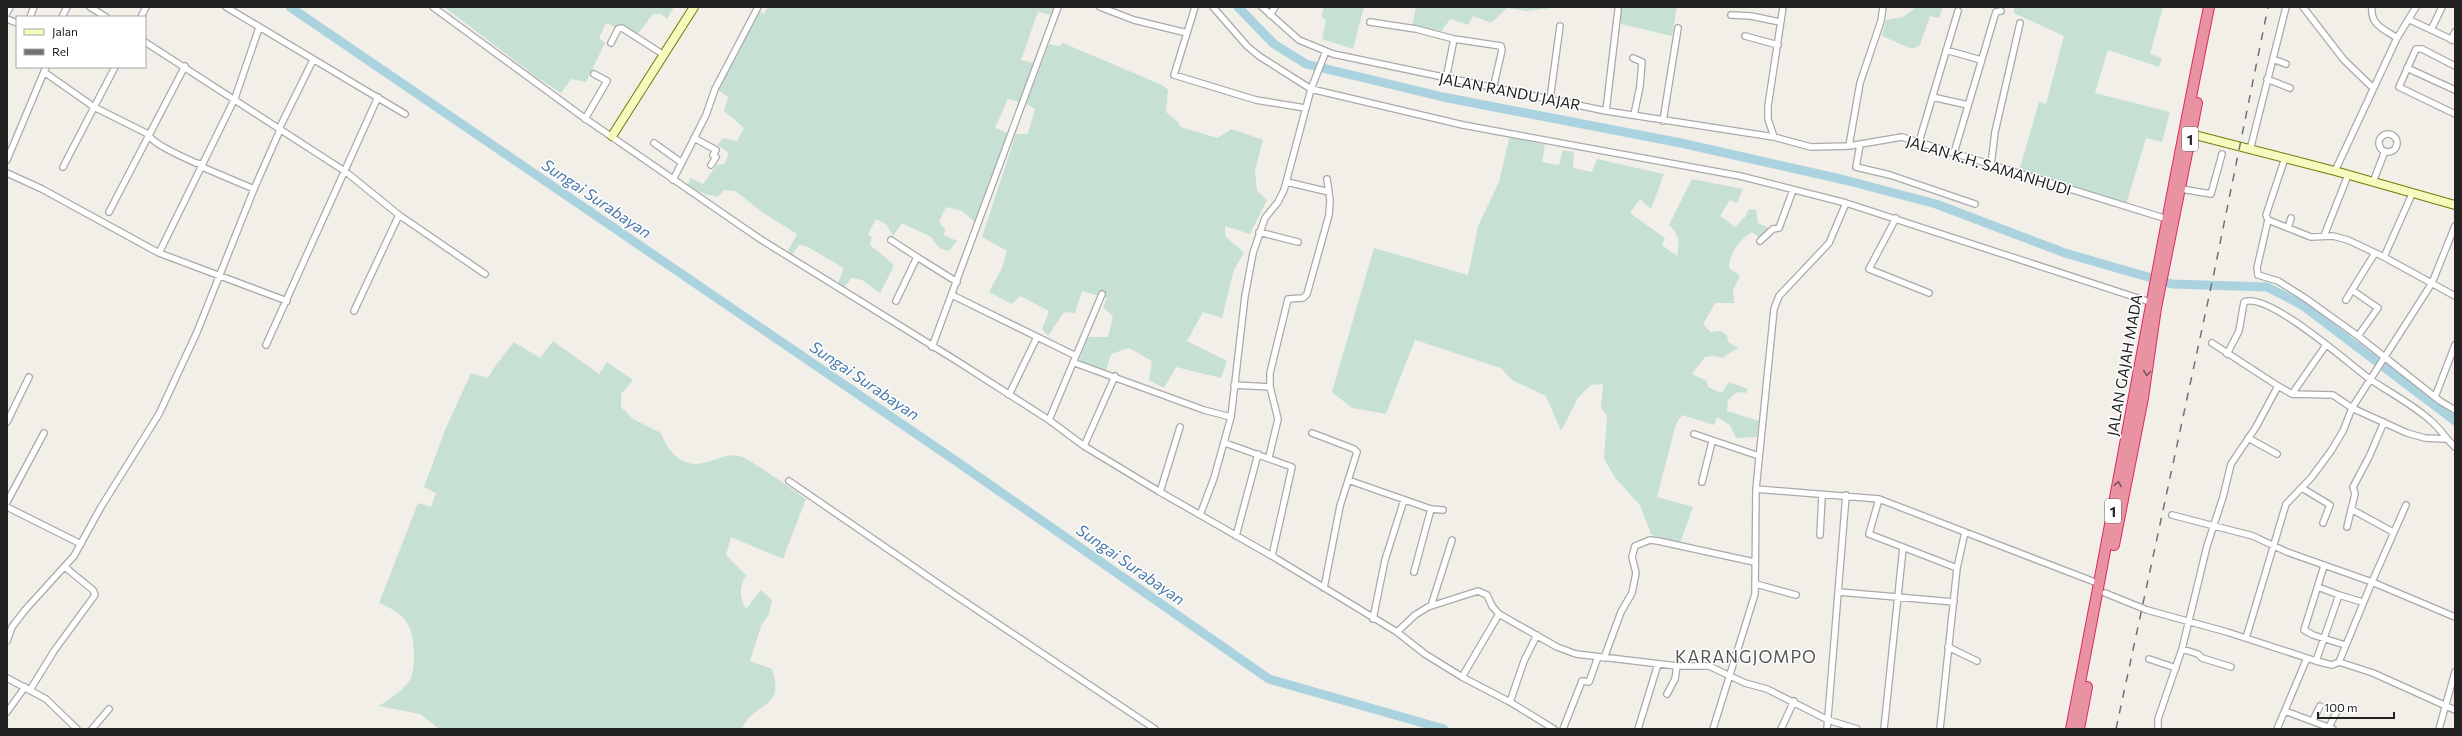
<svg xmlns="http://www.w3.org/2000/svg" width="2462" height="736" font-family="Commissioner,sans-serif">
<rect width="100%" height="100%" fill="#f2efe9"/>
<path fill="#c6e0d4" d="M444,7H674L667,19L661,14H653L637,35L626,27L619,26L617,28L606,23L599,38L605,43L586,82L571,79L561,93L535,76Z
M768,7H1054L1051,15L1038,12L1021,60L1034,63L1021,103L1008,99L995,128L1008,133L976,223L962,211L946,207L939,222L945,229L944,235L957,241L949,251L939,248L931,237L902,223L893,236L886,224L876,219L868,234L872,237L870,245L893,264V268L880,293L862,280L851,278L844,288L838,283L844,268L806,246L799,245L792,255L788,251L797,234L765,214L735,191L724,190L718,197L705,194L687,186L691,178L703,184L717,165L724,164L729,153L717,145L723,138L737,141L744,128L724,111L728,97L718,90L759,11L764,14Z
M1324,7H1364L1353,49L1322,39L1326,21L1321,16Z
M1416,7H1559L1527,11L1507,8L1491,23L1473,16L1468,25L1450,19L1441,32L1412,26Z
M1621,7H1677L1672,36L1621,24Z
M1916,7H1943L1939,18L1930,16L1920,45L1912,49L1882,36L1886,20L1903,17Z
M2014,7H2163L2150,54L2162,58L2159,67L2108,50L2095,93L2170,112L2162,142L2146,138L2126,205L2019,171L2039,102L2046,104L2064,36L2014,13Z
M1063,43L1162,85L1168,90L1166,112L1178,122L1181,127L1217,138L1232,129L1263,140L1255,170L1257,191L1267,200L1250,234L1225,226V236L1244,253L1234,270L1222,318L1203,312L1187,341L1227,361L1221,378L1176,367L1164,388L1149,380L1152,361L1129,348L1111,354L1106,370L1079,361L1088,337H1108L1113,316L1103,307L1107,298L1082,291L1075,313L1064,312L1048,336L1042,329L1049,311L1020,296L1012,304L989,292L1002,268L1007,251L982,237L1016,134H1028L1035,109L1026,104L1049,44L1059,46Z
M1512,137L1545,145L1542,162L1559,165L1563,150L1574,152L1573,168L1592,172L1597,159L1664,174L1651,209L1640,199L1630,213L1665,238L1662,245L1677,256C1680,242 1679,235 1669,225L1692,179L1743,189L1737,203L1730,200L1720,216L1735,227L1745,217L1749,209L1756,210L1758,223L1771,229L1761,239L1752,232C1739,241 1730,251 1729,268L1740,276L1733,290L1734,303H1715L1703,324L1711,332L1720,331L1727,335L1728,342L1738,348L1722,358L1716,356L1705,357L1692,374L1707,381L1708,387L1722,393L1729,382L1748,389L1746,393L1737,392L1728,400L1727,411L1759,421L1757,437L1736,438L1730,425L1717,417L1714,425L1682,415L1676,424L1657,497L1693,507L1680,543L1658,538L1651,534L1640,505L1616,479L1604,459L1607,416L1601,407L1603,384L1591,385L1578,398L1561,431L1546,396L1512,380L1501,368L1415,340L1386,414L1352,408L1332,392L1374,248L1468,275L1478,226L1499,182L1509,139Z
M553,341L599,374L607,362L633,380L621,394V407L633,419L661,433C667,451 682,468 703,463C716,461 725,453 739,456C749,458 794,491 806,499L783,559L731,537L726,555L746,575C739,587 739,597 746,609L761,590L772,600L769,614L761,626L750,661L772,669C786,711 754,700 742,729H439L420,714L379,706C388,700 400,693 408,683C413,677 414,665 414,657C414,627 408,615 379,603L418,503L431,507L436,493L424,487L445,430L471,373L488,378C493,368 506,352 514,342L540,358Z"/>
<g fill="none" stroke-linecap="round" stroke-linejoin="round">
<path stroke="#aad3df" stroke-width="9" d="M290,7L956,461L1269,679L1444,729
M1238,7L1274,44L1306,64L1443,97L1681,143L1845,180L1936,204L2065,253L2172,284L2267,287L2302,305L2455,421"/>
<defs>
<path id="street" d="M90,7L106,17
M226,7L405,114
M433,7L583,117L760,239L957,361L1049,420L1084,446L1160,492L1272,556L1397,632L1425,654L1462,677L1510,702L1554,729
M1100,7L1134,20L1187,33L1195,7
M1213,7L1247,46L1259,56L1311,89L1463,125L1740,176L1846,203L2150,302
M1262,7L1299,40L1333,54L1606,111L1774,137L1811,147L1849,146L1902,137L2167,219
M2303,7L2344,60L2373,88
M2372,7C2370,25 2384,29 2397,38
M7,13L10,7
M1270,15L1275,7
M1731,15L1751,16L1780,22
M30,17L34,7
M62,17L67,7
M141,17L146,7
M7,19L17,23
M2410,20L2455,41
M1370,22L1416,29L1454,39L1501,46L1502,50L1493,89
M259,28L235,98L159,253L287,301
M2431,30L2442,7
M1187,33L1174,75L1256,100L1305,108
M1745,36L1778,45
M2451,40L2455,32
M145,42L346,172L399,215L485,274
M611,43L618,29L622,28L664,55
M1946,50L1981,60
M1633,58L1642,62L1640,86L1634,115
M2273,59L2286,64
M2455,66L2422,49H2416L2399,87L2455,114
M2407,68L2455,90
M44,72L94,107L148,134C152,144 185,158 196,163L201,164L202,167L254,189
M1446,79L1454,39
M2267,79L2290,88
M1932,97L1968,105
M1550,99L1560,26
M1606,111L1618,10
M585,119L607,81L594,74
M1663,121L1678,28
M279,129L313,60
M2379 143a9 9 0 1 1 18 0a9 9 0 1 1-18 0Z
M1774,137L1768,119V106L1783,7
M694,138L716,150L713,155L716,157L711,165
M1919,142L1958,11
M654,143L682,163
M1860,145L1856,167L1890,175L1975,204
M1849,146L1860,83L1881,21L1883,7
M2250,150L2286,7
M1954,153L1995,15L1996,12L2001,11
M2285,158L2266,215L2268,220L2257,268L2258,275L2278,281L2305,298L2358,336L2440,401L2455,410
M7,160L46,67
M1991,165L1995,132L2020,23
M63,167L115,67
M2335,171L2397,38L2416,7
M7,173L42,189L159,253
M673,180L706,115L715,89L758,7
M1287,182L1329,192
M2373,182L2385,151
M2181,189L2211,194L2222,154
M109,212L185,66
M1896,218L1869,269L1929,293
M2268,220L2311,237L2333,236L2348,240L2384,257L2412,194
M2288,228L2291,218
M1259,232L1298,242
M2324,236L2348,175
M891,240L917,257
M1760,241L1773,229L1779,228L1793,190
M2384,257L2455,296
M952,295L1076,356
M2346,300L2352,290
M896,301L917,257L957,282
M354,311L399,215
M2358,336L2378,308L2352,290L2375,253
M2212,343L2278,386
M266,345L378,97
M932,347L1058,7
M2227,354L2239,331L2244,302C2267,291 2347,362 2367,377C2388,392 2411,403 2430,420C2440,428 2446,439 2455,447
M1075,363L1204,410L1231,417
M1234,385L1270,387
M2292,394L2326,345
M1009,395L1037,337
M2435,397L2455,345
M1049,420L1102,294
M7,422L29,377
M1312,433L1354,449L1357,452L1340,506L1324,588
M1694,434L1759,456
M2248,438L2277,454
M1225,443L1292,467L1272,556
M1084,446L1115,376
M1269,457L1278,419L1270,387V373L1288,299L1303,298L1307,294L1329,215L1330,200L1327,179
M1348,480L1431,509L1443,510
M789,481L946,589L1155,729
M1702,482L1712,442
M2302,488L2330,505L2323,523
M1756,489L1879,499L2100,584
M1160,492L1180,427
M1879,499L1869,534L1957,568
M7,502L44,433
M2406,505L2372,582L2455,617
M7,507L81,544
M2351,509L2393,532
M1200,515L1214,478L1231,417L1245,296L1253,253L1265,218L1278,202L1284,190L1311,89L1326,51
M2172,515L2253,536L2287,552L2372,582L2339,662
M2347,527L2355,494L2353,487L2369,457L2384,422
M1820,535L1822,496
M1236,536L1258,454
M2324,566L2304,630L2313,635L2345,645
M1414,572L1431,509
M1756,584L1796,595
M2318,587L2339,595
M1839,592L1954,602
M2105,593L2147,610L2227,632L2316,661L2332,665L2339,662L2373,673L2455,710
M1431,606L1452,540
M1373,619L1385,560L1404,500
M1397,632L1415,615L1428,607L1478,591L1487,595L1492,606L1499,614L1557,647L1576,654L1677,666H1709L1745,683L1767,689L1828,720L1857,729
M2246,638L2286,504L2311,478L2331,451L2343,431L2352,408L2432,283L2455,226
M7,641L12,627L25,610L74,556L101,507L159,414L197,332L254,189L280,130
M1948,647L1977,661
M2182,649L2198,654L2202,658L2231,667
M1604,658L1621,612L1632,593L1636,573L1632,557L1635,546L1650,540L1658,541L1754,562
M2149,659L2176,668
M2316,661L2339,595L2362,602
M1462,677L1499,614
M7,678L46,699L77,729
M30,690L54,651L95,595L93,590L65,567
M1667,694L1675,679L1677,666
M1510,702L1524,661L1537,635
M2285,711L2333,729
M7,712L25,687
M2313,720L2320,706
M2329,727L2336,713
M92,729L109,709
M1563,729L1582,681L1589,682L1598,657
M1638,729L1658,664
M1713,729L1755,594L1756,489L1774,309L1779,296L1829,243L1846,203
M1781,729L1794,701
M1827,729L1846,495
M1884,729L1903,548
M1940,729L1957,568L1965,532
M2158,729V719L2182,649L2207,546L2223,497L2231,464L2256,427L2278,386L2292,394L2333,395L2352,408L2407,433L2425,438L2446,439
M2277,729L2307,658
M2439,729L2455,672"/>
<path id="secondary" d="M2187,133L2335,171L2455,205
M612,136L694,7"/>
<path id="highway" d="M2114,545L2143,398L2156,308L2197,103
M2071,729C2118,489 2160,247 2209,7
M2079,729L2087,687"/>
</defs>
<use href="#street" stroke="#a9a9a9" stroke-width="8"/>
<use href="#secondary" stroke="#707d05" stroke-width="10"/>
<use href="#highway" stroke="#dc2a67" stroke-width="12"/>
<use href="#street" stroke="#fff" stroke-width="5.5"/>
<use href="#secondary" stroke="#f7fabf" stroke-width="8"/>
<use href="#highway" stroke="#e892a2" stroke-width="10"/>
<path stroke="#707070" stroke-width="1.5" stroke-dasharray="8 8" stroke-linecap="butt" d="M2116,729L2214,273L2268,7"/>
</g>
<defs><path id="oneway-chevron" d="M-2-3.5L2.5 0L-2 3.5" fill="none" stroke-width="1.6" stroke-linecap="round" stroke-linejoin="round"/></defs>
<g stroke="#7b545c">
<use href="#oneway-chevron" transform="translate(2147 373) rotate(98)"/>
<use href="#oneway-chevron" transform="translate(2118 484) rotate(-80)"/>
</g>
<g text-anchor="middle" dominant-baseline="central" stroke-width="3" stroke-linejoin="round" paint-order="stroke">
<g fill="#fff" stroke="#646464" stroke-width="1">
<rect x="2182" y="127" width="16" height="24" rx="3"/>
<rect x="2105" y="499" width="16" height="24" rx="3"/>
</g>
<g font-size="14" font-weight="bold" fill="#222">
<text x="2190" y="139">1</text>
<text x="2113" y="511">1</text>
</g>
<g font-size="15" fill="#222" stroke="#fff">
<text transform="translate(1510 91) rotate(11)">JALAN RANDU JAJAR</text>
<text transform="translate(1989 165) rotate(17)">JALAN K.H. SAMANHUDI</text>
<text transform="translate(2124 365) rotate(-80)">JALAN GAJAH MADA</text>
</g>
<g font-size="16" font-style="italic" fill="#4a7aab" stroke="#fff">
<text transform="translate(597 198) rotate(34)">Sungai Surabayan</text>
<text transform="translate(865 380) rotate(34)">Sungai Surabayan</text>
<text transform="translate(1131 564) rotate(35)">Sungai Surabayan</text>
</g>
<g font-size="17" letter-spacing="1" fill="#555" stroke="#fff">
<text x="1746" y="656">KARANGJOMPO</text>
</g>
</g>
<rect width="2462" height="736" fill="none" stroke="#222222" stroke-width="16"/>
<rect x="16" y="16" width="130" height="52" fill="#ffffff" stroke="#a7a7a7"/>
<rect x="24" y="29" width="20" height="6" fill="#f7fabf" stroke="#a7a7a7"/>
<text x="52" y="36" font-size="12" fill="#222222">Jalan</text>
<rect x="24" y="49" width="20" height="6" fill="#707070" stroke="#a7a7a7"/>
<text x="52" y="56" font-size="12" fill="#222222">Rel</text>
<path d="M2318 712v6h76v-6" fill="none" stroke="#222222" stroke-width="2"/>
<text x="2324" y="712" font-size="12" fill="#222222" stroke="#ffffff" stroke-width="3" paint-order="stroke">100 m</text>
</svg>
